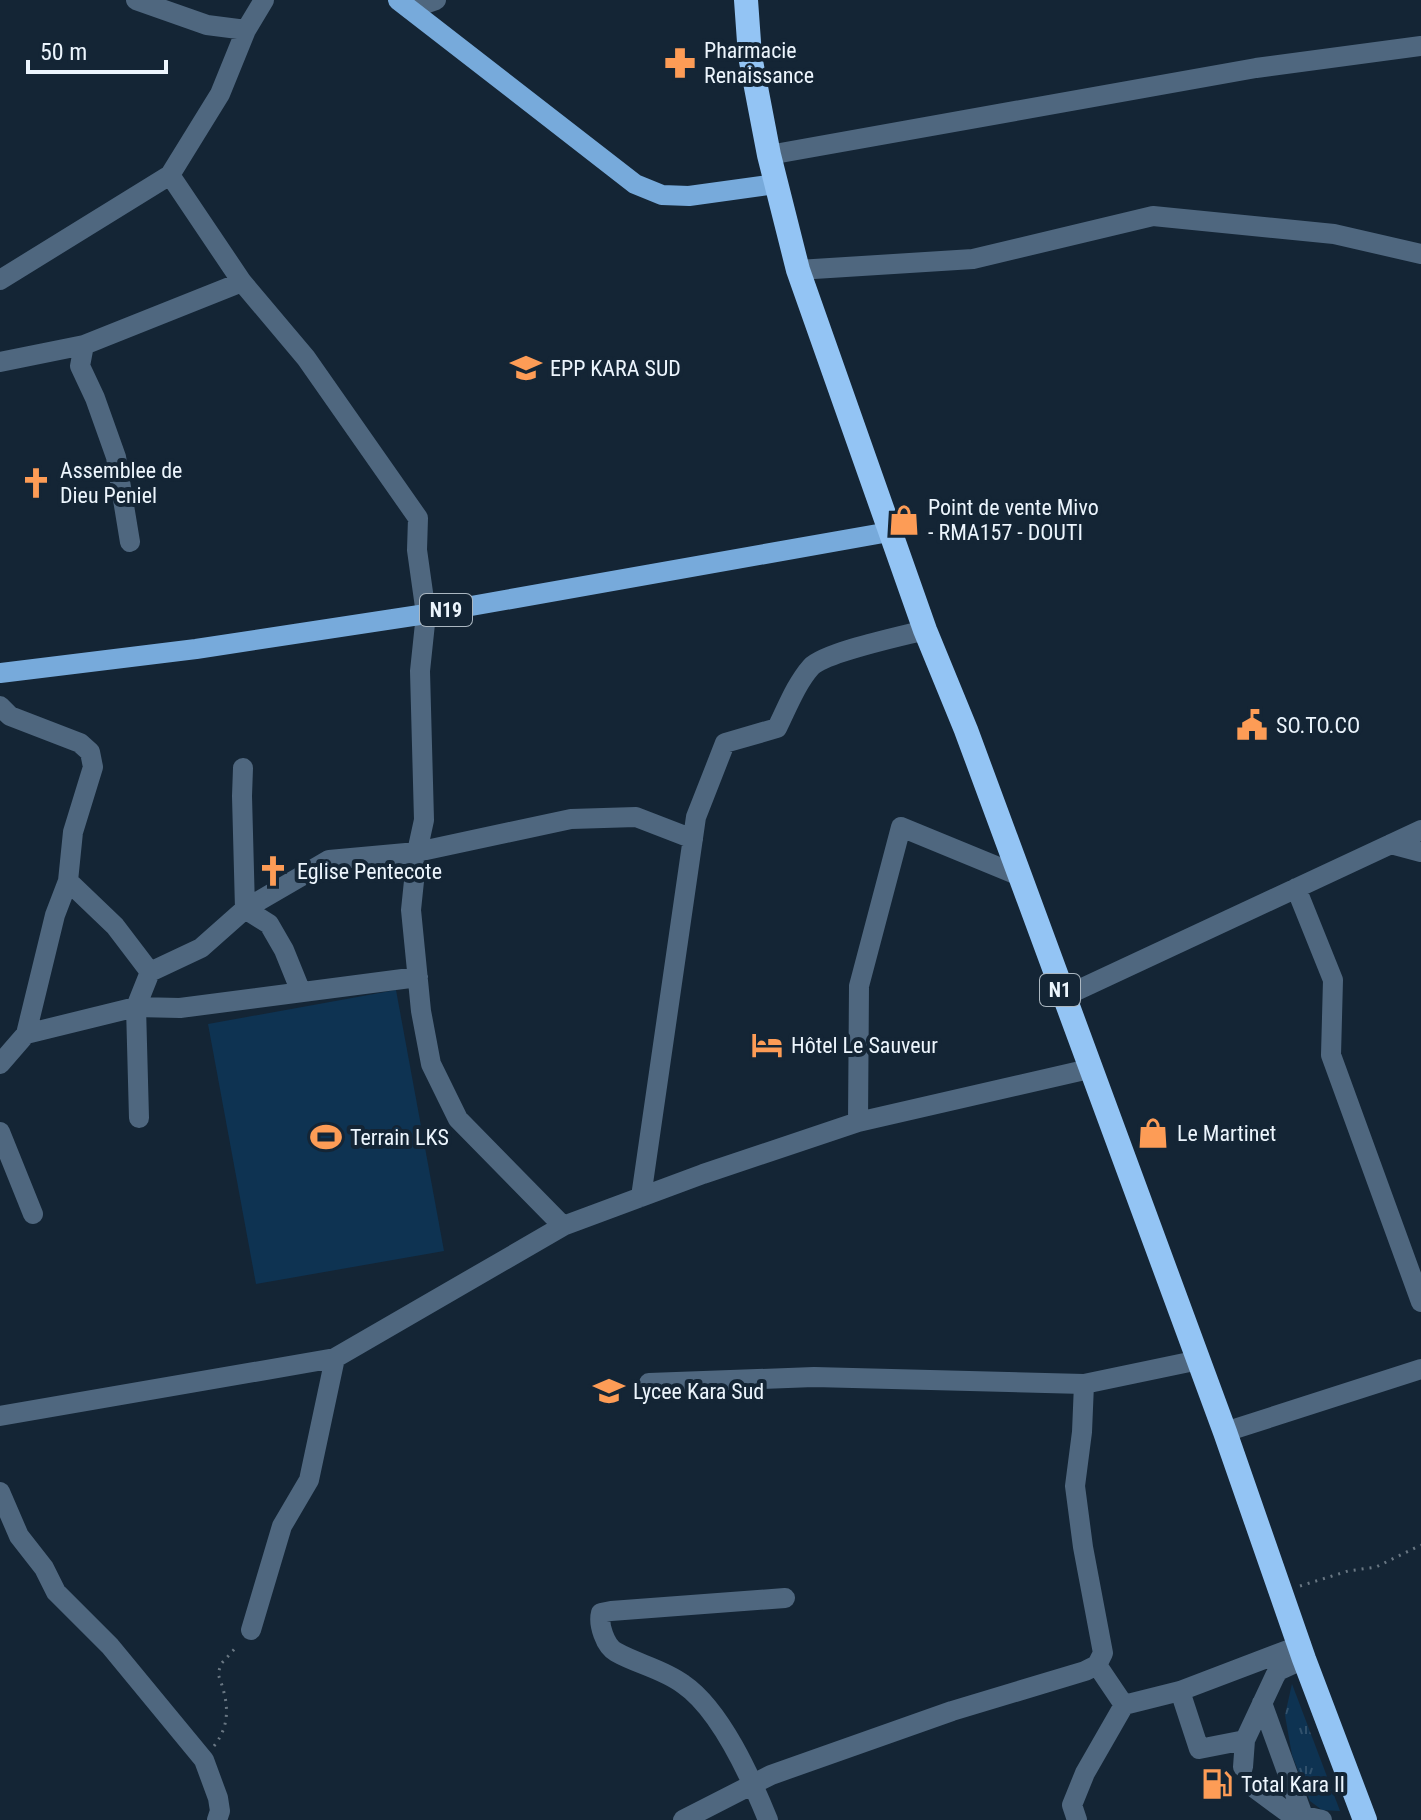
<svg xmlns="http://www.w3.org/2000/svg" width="1421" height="1820" font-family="'Roboto Condensed',sans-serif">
<defs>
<pattern id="grass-tufts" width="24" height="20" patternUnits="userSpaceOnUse" patternTransform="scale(2)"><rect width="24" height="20" fill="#0e3352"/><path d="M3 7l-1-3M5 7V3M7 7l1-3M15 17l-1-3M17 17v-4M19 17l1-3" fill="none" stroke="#31516c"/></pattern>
</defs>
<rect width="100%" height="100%" fill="#142535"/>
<path fill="url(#grass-tufts)" d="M1292,1684L1340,1811L1322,1810L1310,1801L1292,1755L1285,1715Z"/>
<path fill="#0e3352" d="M396,990L444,1251L256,1284L208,1024Z"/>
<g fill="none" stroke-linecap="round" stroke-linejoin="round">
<path stroke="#697783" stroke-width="3" stroke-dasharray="2 6" stroke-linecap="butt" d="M1300,1586L1348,1571L1376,1567L1421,1545
M214,1746C232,1723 228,1700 218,1674L221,1664L238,1645"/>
<path stroke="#4f677f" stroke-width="20" d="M136,0L207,25L246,30
M410,9L436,0
M769,155L1256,68L1421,46
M170,175L242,282L306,358L418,518L417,550L426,614L420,671L424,820L417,852L411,910L421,1011L431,1064L458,1119L563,1226
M798,270L973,259L1153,216L1334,234L1421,254
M0,280L170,175L220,94L246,30L264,0
M84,345L80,366L95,398L116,457L130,542
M0,362L84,345L242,282
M0,706L10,716L80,743L90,752L93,767L73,832L68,881L55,915L26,1034
M243,768L242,796L245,909
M1391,844L1421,852
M68,881L115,926L150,972
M1296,888L1333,980L1331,1055L1421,1302
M245,909L269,924L284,950L301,992
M1063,997L1421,830
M0,1064L26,1034L136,1007L180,1008L418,977
M139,1118L136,1007L150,972L201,948L245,909L329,860L417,852L571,819L636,817L693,839
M858,1122L859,986L901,827L1020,876
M0,1132L33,1214
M641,1197L696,817L725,743L777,728C787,708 796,684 811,667C825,652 902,636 925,630
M649,1383L814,1377L1084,1384
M0,1416L335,1358L563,1226L703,1174L858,1122L1089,1069
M1225,1432L1421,1369
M0,1492L19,1536L44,1568L56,1592L110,1646L204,1760L218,1798L220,1811L217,1820
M251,1630L282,1526L309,1480L335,1358
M1097,1665L1124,1705
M1180,1691L1199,1749L1245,1740
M1262,1703L1302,1813
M1243,1767L1245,1740L1275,1676L1278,1671L1304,1659
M1253,1787L1287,1812L1322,1820
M683,1820L771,1775L952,1711L1085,1671L1097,1665L1103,1653L1083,1547L1075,1486L1082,1432L1084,1384L1199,1360
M768,1820C751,1778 721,1710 683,1684C663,1669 637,1664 616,1652C605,1646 598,1624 601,1613L611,1611L785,1598
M1077,1820L1072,1805L1085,1773L1124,1705L1180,1691L1301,1645"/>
<path stroke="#77aadb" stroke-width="20" d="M398,0L635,184L662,195L689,196L775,184
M0,673L196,649L426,614L889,532"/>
<path stroke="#93c4f4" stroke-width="24" d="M746,0L750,56L769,155L798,270L925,630L966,730L1020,876L1225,1432L1304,1659L1365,1820"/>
</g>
<defs>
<symbol id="pharmacy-bare" viewBox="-9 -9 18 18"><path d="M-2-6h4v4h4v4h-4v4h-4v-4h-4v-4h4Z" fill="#fd9c56" stroke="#142535" stroke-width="2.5" paint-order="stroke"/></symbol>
<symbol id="school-bare" viewBox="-9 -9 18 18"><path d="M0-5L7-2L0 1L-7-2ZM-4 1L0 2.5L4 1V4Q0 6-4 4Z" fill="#fd9c56" stroke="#142535" stroke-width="2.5" paint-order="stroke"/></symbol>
<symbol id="church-bare" viewBox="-9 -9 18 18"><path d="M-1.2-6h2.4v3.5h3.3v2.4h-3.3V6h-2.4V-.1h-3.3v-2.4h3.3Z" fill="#fd9c56" stroke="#142535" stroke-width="2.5" paint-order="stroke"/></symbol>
<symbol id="shop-bare" viewBox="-9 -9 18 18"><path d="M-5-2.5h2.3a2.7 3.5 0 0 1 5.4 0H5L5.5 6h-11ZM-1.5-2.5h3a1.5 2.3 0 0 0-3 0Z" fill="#fd9c56" stroke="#142535" stroke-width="2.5" paint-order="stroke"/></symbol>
<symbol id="civic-bare" viewBox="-9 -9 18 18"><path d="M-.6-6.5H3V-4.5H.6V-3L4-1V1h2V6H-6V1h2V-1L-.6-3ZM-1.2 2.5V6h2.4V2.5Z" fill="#fd9c56" stroke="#142535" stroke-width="2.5" paint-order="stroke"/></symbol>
<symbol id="hotel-bare" viewBox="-9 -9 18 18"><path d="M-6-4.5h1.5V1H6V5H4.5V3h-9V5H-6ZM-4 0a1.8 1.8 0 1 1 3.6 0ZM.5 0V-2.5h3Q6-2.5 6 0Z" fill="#fd9c56" stroke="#142535" stroke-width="2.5" paint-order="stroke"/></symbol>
<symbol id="stadium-bare" viewBox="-9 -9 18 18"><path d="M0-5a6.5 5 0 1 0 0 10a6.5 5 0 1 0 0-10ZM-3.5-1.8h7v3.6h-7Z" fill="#fd9c56" stroke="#142535" stroke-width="2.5" paint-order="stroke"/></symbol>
<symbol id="fuel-bare" viewBox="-9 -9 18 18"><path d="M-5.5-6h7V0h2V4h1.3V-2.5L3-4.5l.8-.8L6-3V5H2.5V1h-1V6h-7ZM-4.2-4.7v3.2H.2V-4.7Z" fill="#fd9c56" stroke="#142535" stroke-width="2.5" paint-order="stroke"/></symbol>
</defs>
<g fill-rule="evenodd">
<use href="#pharmacy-bare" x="658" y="41" width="44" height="44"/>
<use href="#school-bare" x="504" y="346" width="44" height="44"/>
<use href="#church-bare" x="14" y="461" width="44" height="44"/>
<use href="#shop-bare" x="882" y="498" width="44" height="44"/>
<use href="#civic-bare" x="1230" y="703" width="44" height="44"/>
<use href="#church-bare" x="251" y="849" width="44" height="44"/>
<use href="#hotel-bare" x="745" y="1023" width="44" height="44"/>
<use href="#shop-bare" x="1131" y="1111" width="44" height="44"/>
<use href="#stadium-bare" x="304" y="1115" width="44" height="44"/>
<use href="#school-bare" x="587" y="1369" width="44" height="44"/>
<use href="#fuel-bare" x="1195" y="1762" width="44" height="44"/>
</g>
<g text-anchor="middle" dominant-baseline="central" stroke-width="8" stroke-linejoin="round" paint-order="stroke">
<g fill="#142535" stroke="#abb7c1" stroke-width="2">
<rect x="420" y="594" width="52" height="32" rx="6"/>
<rect x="1040" y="974" width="40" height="32" rx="6"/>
</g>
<g font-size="20" font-weight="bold" fill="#ecf5fd">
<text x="446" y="610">N19</text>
<text x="1060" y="990">N1</text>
</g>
<g font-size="22" fill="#ecf5fd" stroke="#142535" text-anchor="start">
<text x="704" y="50">Pharmacie<tspan x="704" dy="25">Renaissance</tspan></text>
<text x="550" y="368">EPP KARA SUD</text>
<text x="60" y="470">Assemblee de<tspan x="60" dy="25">Dieu Peniel</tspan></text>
<text x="928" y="507">Point de vente Mivo<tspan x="928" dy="25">- RMA157 - DOUTI</tspan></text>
<text x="1276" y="725">SO.TO.CO</text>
<text x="297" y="871">Eglise Pentecote</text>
<text x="791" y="1045">Hôtel Le Sauveur</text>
<text x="1177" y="1133">Le Martinet</text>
<text x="350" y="1137">Terrain LKS</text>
<text x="633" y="1391">Lycee Kara Sud</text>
<text x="1241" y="1784">Total Kara II</text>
</g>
</g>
<path d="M28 60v12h138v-12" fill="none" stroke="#ecf5fd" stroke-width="4"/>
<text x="40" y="60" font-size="24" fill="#ecf5fd" stroke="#142535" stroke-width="6" paint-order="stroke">50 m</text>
</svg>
